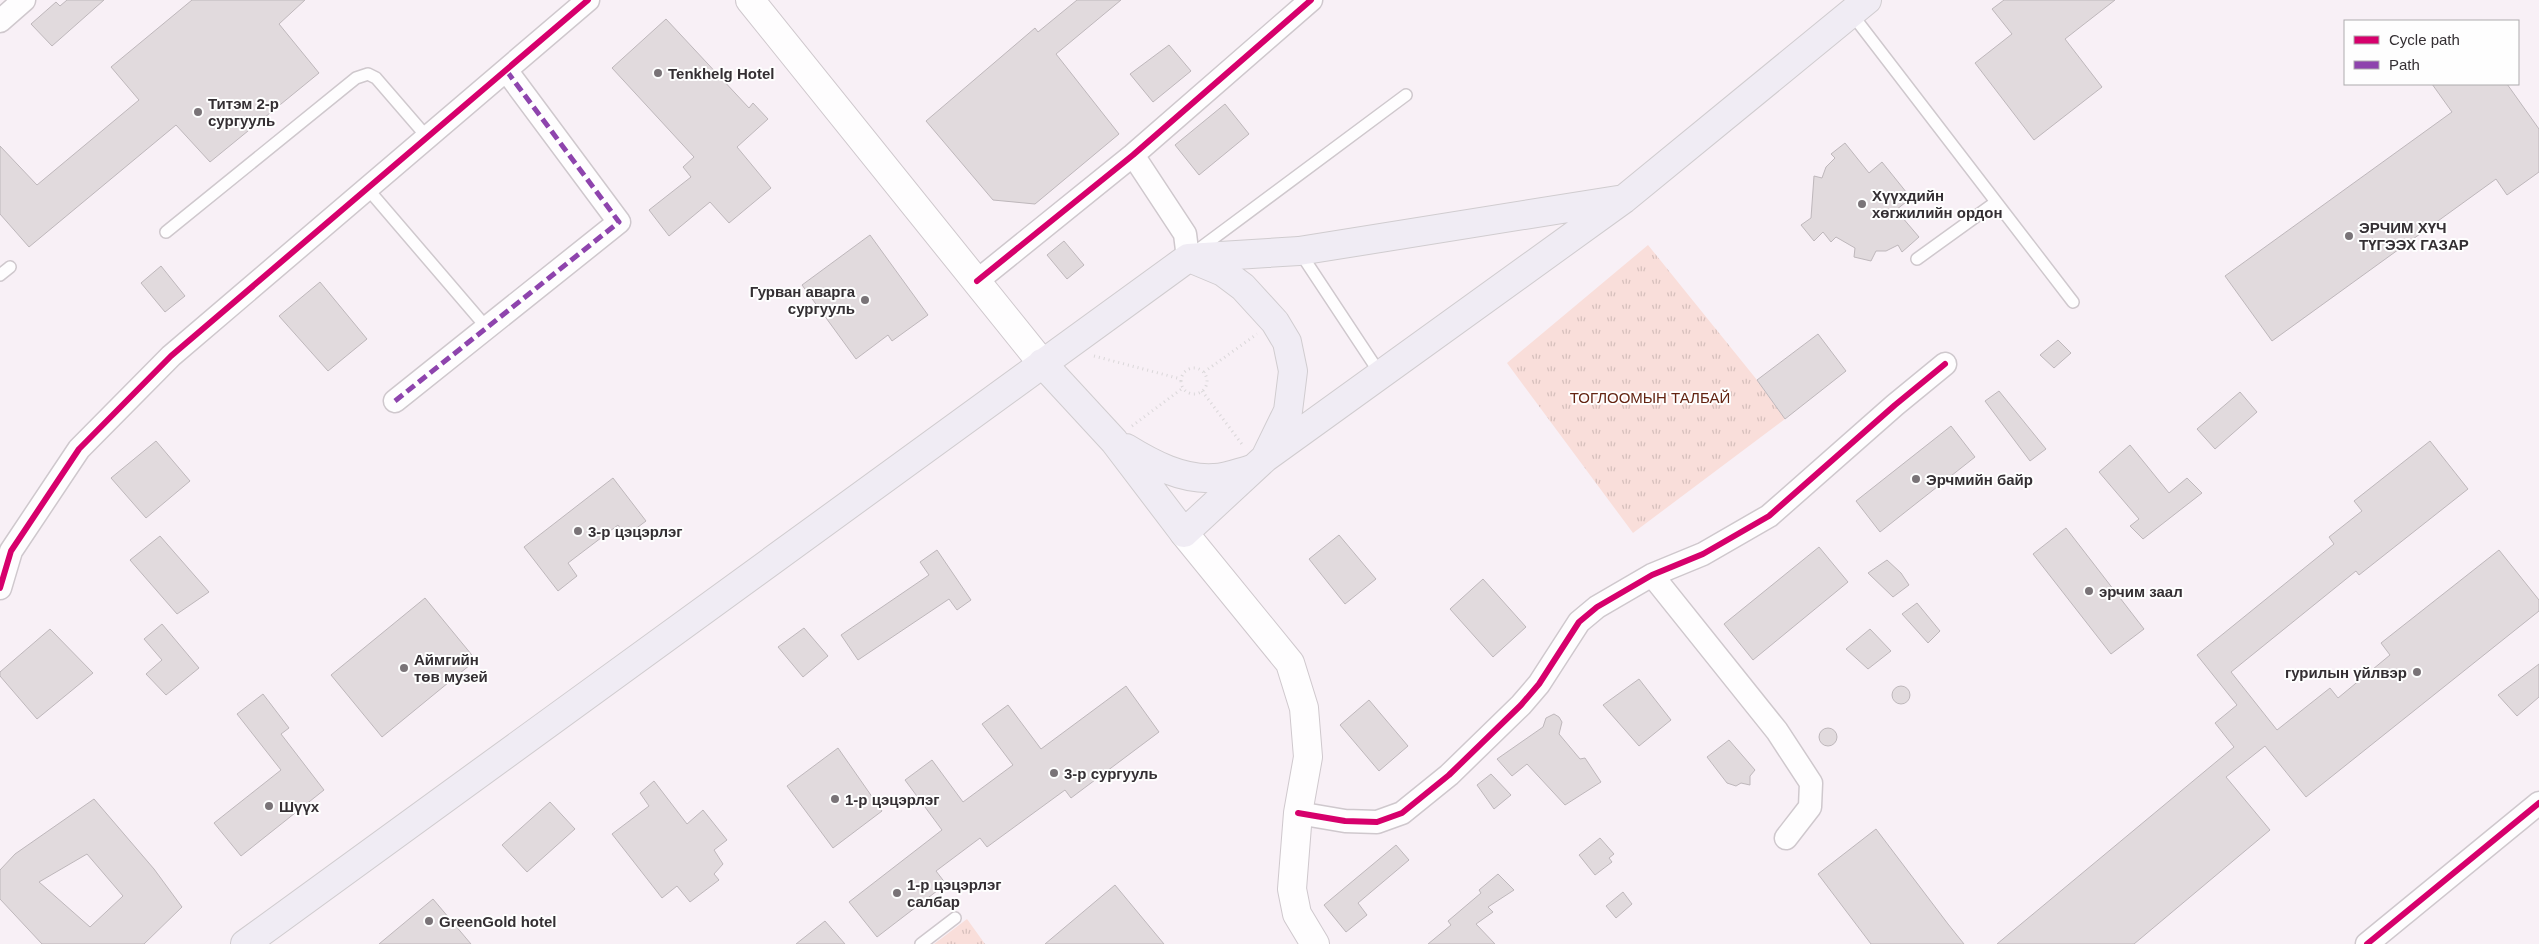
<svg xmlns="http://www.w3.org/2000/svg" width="2539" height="944" font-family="Arial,sans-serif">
<defs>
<pattern id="park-tufts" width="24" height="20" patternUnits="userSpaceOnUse" patternTransform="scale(1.25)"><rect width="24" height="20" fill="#f9deda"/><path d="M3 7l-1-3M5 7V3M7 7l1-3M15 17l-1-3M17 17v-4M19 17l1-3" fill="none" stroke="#d6bfbc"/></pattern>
</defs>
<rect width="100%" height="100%" fill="#f8f0f6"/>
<path fill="url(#park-tufts)" d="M1648,245L1757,380L1785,419L1633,533L1507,363Z
M967,919L985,944H934Z"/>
<path fill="#e1dadd" stroke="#beb7bb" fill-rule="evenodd" d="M67,0H104L52,46L31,24L56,2L60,6Z
M192,0H305L279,24L319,73L210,162L176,125L29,247L0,214V146L37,185L139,100L111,67Z
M1077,0H1121L1056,54L1119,134L1035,204L993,200L926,121L1035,28L1038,32Z
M2004,0H2115L2065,39L2102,87L2034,140L1975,63L2012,34L1992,9Z
M666,19L749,108L753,103L768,119L737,147L771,188L729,223L710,202L669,236L649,210L691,177L683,167L694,157L612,68Z
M1169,45L1191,71L1153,102L1130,74Z
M2432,84H2507L2539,129V172L2507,195L2496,179L2272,341L2225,276L2452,112Z
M1225,104L1249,134L1199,175L1175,145Z
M1845,143L1869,173L1882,162L1911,198L1896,210L1919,237L1902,252L1898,245L1886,251H1876L1871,261L1854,257L1855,248L1836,237L1831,242L1823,232L1814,241L1801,225L1811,218L1814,176L1822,178L1826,167L1835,158L1831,154Z
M870,235L928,315L892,341L888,335L856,359L802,285Z
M1064,241L1084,265L1067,279L1047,255Z
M161,266L185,296L165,312L141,283Z
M320,282L367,339L328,371L279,316Z
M1818,334L1846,371L1785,419L1757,380Z
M2058,340L2071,353L2054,368L2040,355Z
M1999,391L2046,449L2030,461L1985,401Z
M2240,392L2257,412L2215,449L2197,429Z
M1951,426L1975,457L1880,532L1856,501Z
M156,441L190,481L146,518L111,478Z
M2430,441L2468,489L2359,575L2356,571L2231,672L2277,730L2330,688L2338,698L2390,655L2381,643L2499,550L2539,600V611L2306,797L2265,746L2226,777L2270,830L2134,944H1997L2234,747L2215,723L2237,705L2197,655L2334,544L2329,537L2362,511L2354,501Z
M2130,445L2169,493L2187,478L2202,493L2143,539L2130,526L2139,519L2099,472Z
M613,478L646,521L626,536L618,525L568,563L577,576L558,591L524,547Z
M2066,528L2144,629L2111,654L2033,554Z
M1339,535L1376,579L1345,604L1309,559Z
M160,536L209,592L177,614L130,560Z
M1819,547L1848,582L1753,660L1724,624Z
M937,550L971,600L957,610L949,599L858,660L841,635L929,575L920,562Z
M1887,560L1901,573L1909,585L1893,597L1868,573Z
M1483,579L1526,627L1493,657L1450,609Z
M425,598L476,660L382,737L331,675Z
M1917,603L1940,631L1928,643L1902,614Z
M162,624L199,668L166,695L146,674L162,660L144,639Z
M804,628L828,656L803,677L778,647Z
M50,629L93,673L37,719L0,676V672Z
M1870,629L1891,651L1868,669L1846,649Z
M2539,664V697L2517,716L2498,695Z
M1639,679L1671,720L1639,746L1603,705Z
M1126,686L1159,732L1071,798L1065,790L987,847L980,838L936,871L946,884L877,937L849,902L942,830L905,780L932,760L963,802L1013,765L982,724L1008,705L1041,749Z
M1892 695a9 9 0 1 1 18 0a9 9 0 1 1-18 0Z
M263,694L289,728L281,734L324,790L241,856L214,823L281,770L237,714Z
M1369,700L1408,746L1379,771L1340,725Z
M1554,714L1559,717L1562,722L1559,734L1580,759L1585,758L1601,782L1565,805L1527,764L1512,776L1497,759L1543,727L1546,718Z
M1819 737a9 9 0 1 1 18 0a9 9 0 1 1-18 0Z
M1729,740L1755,770L1750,776V785L1741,783L1736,786L1727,783L1707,757Z
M838,748L882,811L833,848L787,786Z
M1491,774L1511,795L1494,809L1477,785Z
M654,781L687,824L703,810L727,840L714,850L723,864L714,874L719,880L690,902L677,886L662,898L612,834L649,806L640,793Z
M94,799L154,869L182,907L144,944H42L0,899V870L15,854ZM87,854L123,896L90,927L39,882Z
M550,802L575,829L527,872L502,845Z
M1876,829L1948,924L1964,944H1871L1818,874Z
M1600,838L1614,854L1609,858L1612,862L1595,875L1579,855Z
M1396,845L1409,860L1358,903L1367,915L1346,932L1324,905Z
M1498,874L1514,890L1488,907L1493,912L1476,924L1495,944H1428L1451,925L1448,921L1481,893L1479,890Z
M1115,885L1164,944H1045Z
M1623,892L1632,904L1616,918L1606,906Z
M433,899L471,944H379Z
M825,921L845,944H796Z"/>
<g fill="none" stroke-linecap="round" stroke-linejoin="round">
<defs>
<path id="lane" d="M1851,13L2073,302
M367,188L487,328
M166,232L356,78L368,74L376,78L427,137
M1299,251L1381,375
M1195,252L1406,95
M1917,259L1996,202
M0,275L10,267
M921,944L955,918"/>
<path id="street" d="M0,21L24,0
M1133,155L1185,234L1188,258
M977,281L1133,155L1311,0
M395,401L619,222L506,70
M1652,575L1777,731L1811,783L1810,807L1786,838
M0,588L11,551L79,449L171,356L588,0
M1298,813L1345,821L1377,822L1402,813L1449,775L1521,705L1539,684L1579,622L1597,607L1652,575L1703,554L1769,516L1895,405L1945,364
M2367,944L2539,803"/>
<path id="secondary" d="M750,0L1042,363
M1184,533L1290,663L1304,708L1308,757L1298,813L1292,889L1297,914L1315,944"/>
<path id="highway" d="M1192,259L1223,272L1243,287L1275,322L1287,342L1293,371L1288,411L1266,456
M1042,363L1114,441L1184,533L1265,458L1624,199L1867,0
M1126,448C1152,464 1182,480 1214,478C1226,478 1240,472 1252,469
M245,944L1188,258L1299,251L1624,199"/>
</defs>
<use href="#lane" stroke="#cfc8cd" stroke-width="14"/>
<use href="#street" stroke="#cfc8cd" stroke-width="25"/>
<use href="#secondary" stroke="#cfc8cd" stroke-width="30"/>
<use href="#highway" stroke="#d0cccf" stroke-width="30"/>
<path stroke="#dad7d9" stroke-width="3" stroke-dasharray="1 4" stroke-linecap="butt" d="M1094,356L1181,379
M1181 381a13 13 0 1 1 26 0a13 13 0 1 1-26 0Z
M1204,372L1257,334
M1202,391L1244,447
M1132,426L1183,388"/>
<use href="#lane" stroke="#fefdfe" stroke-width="11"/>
<use href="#street" stroke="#fefdfe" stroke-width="22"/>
<use href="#secondary" stroke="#fefdfe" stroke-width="28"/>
<use href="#highway" stroke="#f0ecf4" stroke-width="28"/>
<path stroke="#8e44ad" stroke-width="5" stroke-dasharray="10 5" stroke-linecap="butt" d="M395,401L619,222L506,70"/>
<defs>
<path id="cycleway" d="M977,281L1133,155L1311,0
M0,588L11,551L79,449L171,356L588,0
M1298,813L1345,821L1377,822L1402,813L1449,775L1521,705L1539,684L1579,622L1597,607L1652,575L1703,554L1769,516L1895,405L1945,364
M2367,944L2539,803"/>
</defs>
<use href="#cycleway" stroke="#fefefe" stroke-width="9"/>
<use href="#cycleway" stroke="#d6006c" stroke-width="6"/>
</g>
<g fill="#797377" stroke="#fefefe" stroke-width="2">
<circle cx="658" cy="73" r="5"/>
<circle cx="198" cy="112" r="5"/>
<circle cx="1862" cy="204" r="5"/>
<circle cx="2349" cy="236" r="5"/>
<circle cx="865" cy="300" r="5"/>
<circle cx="1916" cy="479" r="5"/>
<circle cx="578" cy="531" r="5"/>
<circle cx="2089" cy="591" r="5"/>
<circle cx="404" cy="668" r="5"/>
<circle cx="2417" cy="672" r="5"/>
<circle cx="1054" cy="773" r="5"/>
<circle cx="835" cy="799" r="5"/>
<circle cx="269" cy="806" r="5"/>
<circle cx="897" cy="893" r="5"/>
<circle cx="429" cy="921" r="5"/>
</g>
<g text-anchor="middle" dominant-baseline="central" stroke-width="4" stroke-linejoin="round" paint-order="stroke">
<g font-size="15" font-weight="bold" fill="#342f33" stroke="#fefefe" text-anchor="start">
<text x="668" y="73">Tenkhelg Hotel</text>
<text x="208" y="103">Титэм 2-р<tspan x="208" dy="17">сургууль</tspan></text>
<text x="1872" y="195">Хүүхдийн<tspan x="1872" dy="17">хөгжилийн ордон</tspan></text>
<text x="2359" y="227">ЭРЧИМ ХҮЧ<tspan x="2359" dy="17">ТҮГЭЭХ ГАЗАР</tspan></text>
<text x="855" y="291" text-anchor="end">Гурван аварга<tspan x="855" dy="17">сургууль</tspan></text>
<text x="1926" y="479">Эрчмийн байр</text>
<text x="588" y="531">3-р цэцэрлэг</text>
<text x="2099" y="591">эрчим заал</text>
<text x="414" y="659">Аймгийн<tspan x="414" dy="17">төв музей</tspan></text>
<text x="2407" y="672" text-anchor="end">гурилын үйлвэр</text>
<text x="1064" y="773">3-р сургууль</text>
<text x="845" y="799">1-р цэцэрлэг</text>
<text x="279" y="806">Шүүх</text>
<text x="907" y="884">1-р цэцэрлэг<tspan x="907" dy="17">салбар</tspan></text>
<text x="439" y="921">GreenGold hotel</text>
</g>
<g font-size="15" fill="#642412" stroke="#fefefe">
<text x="1650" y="397">ТОГЛООМЫН ТАЛБАЙ</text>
</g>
</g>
<rect x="2344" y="20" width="175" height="65" fill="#fefefe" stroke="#adabad"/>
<rect x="2354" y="36" width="25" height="8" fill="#d6006c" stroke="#adabad"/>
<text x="2389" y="45" font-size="15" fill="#342f33">Cycle path</text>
<rect x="2354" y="61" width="25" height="8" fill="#8e44ad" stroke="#adabad"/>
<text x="2389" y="70" font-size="15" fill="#342f33">Path</text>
</svg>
